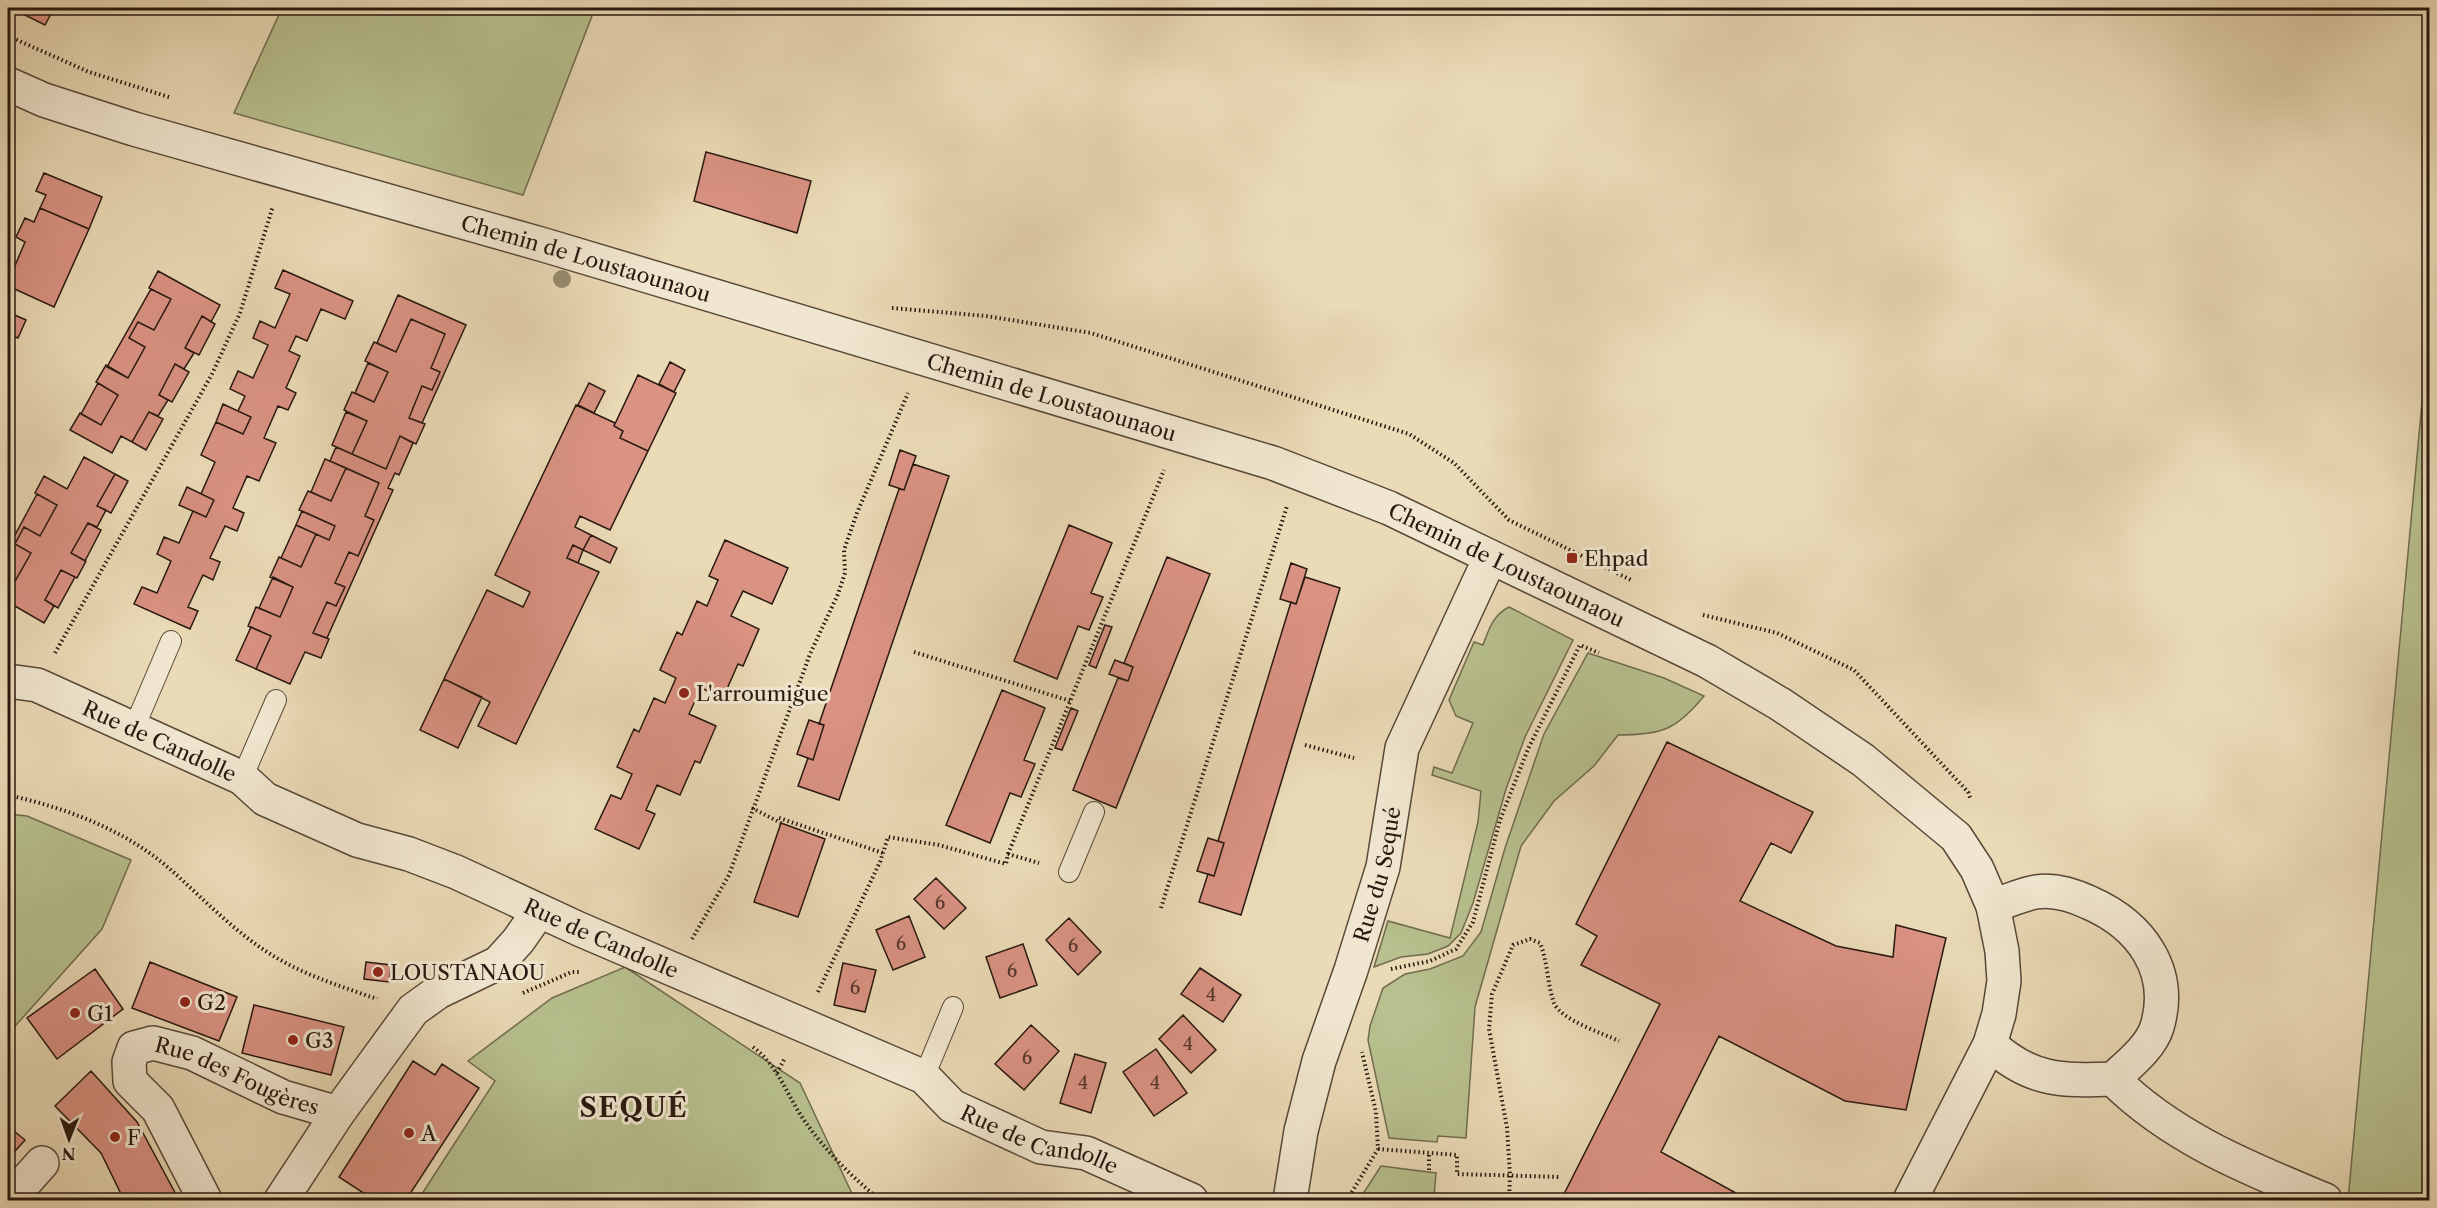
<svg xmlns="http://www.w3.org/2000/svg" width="2437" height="1208" font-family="'Libre Caslon Text',serif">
<rect width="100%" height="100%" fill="#eadab6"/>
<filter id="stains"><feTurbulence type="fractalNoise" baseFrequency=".00333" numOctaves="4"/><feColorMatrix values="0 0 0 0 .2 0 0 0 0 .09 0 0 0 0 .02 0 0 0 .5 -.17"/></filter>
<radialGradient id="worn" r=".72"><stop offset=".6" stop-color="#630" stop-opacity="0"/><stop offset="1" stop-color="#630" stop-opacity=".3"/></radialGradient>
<path fill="#b7c08e" stroke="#706c4e" stroke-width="1.5" d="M282,8H595L523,195L234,113Z
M2429,327V1200H2348Z
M1509,607L1573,640L1525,737L1506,789L1473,903L1461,933L1448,946L1428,954L1401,957L1374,967L1388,921L1450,938L1478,822L1481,791L1432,775L1434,767L1452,773L1473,723L1456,716L1449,700L1474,642L1483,645C1489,629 1493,615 1509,607Z
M1588,653L1664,678L1704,696C1676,730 1662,735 1618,735L1594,766L1554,801L1521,846L1475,1007L1466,1138L1438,1136L1437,1142L1389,1138L1368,1040L1370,1026L1383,988L1405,974L1430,969L1463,956L1481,932L1505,848L1544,734Z
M8,814L27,816L131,860L102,929L8,1034Z
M625,967L800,1083L855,1200H418L495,1081L468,1061L552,998Z
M1381,1166L1436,1173L1434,1197L1448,1198V1200H1359Z"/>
<path fill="#da9283" stroke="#28180f" stroke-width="1.5" d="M11,8H54L45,25Z
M706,152L811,181L797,233L694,201Z
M44,173L102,197L89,229L40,208L46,195L36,191Z
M40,208L89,229L54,307L8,286V266L14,268L25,242L16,237L25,218L34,222Z
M283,270L353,301L345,319L321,309L307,341L296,336L289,351L300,356L286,388L296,393L288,410L278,406L264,438L276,443L259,481L247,476L233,508L244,513L237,531L225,526L210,558L220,562L213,580L203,575L188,607L198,611L190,629L134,604L142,587L157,593L171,561L157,554L164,537L179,543L193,511L206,517L214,500L201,494L215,462L201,455L216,422L243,434L251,417L238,411L245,396L230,389L238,371L253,378L268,345L253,338L260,321L275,328L290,294L275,288Z
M158,271L220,305L211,322L202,316L185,348L194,353L184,369L175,364L159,395L168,400L158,416L149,412L132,442L121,436L112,453L70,430L80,413L101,425L118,395L96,382L106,365L128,378L145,347L129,338L138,322L154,330L171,299L149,288Z
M151,289L171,299L154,330L138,322L129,338L145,347L128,378L107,367Z
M398,295L466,325L422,423L409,418L422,386L432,390L440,372L431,368L445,334L411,319L396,352L377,343Z
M8,312L26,320L18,338L9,334L8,338Z
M202,316L215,324L199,355L185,348Z
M411,319L445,334L431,368L440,372L432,390L422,386L409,418L425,424L416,444L400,436L386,469L352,454L367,421L344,410L352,392L374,402L388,372L365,361L374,342L396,352Z
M670,362L685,370L674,392L659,384Z
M368,363L388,372L374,402L355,393Z
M175,364L189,372L172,402L159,395Z
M638,375L676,393L648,451L620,438L623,431L614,426Z
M98,383L118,395L101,425L81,414Z
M589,383L605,391L594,413L578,405Z
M223,404L251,417L243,434L216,422Z
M576,405L615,423L614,426L623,431L620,438L648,451L610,530L580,516L575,527L591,535L583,550L573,545L567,558L599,572L516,744L478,726L490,702L444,679L487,590L523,607L530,592L495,575Z
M149,412L163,419L146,450L132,442Z
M346,412L367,421L352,454L332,445Z
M400,436L413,443L399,475L395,473L388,488L393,490L327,638L313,633L327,602L336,606L345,587L335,583L349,552L358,556L374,520L365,516L379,483L330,461L336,447L386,469Z
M900,450L916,456L904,490L889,485Z
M84,457L115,474L97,506L106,510L97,527L88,523L71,553L86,561L77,578L61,570L45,600L54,606L44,623L8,602V580L14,583L31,553L15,544L24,527L40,536L57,505L35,493L44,476L67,489Z
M325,459L346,468L331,501L311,492Z
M913,464L949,476L839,800L798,786L808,758L813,760L824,725L819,724L899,489L904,490Z
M346,468L379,483L365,516L374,520L358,556L349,552L335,583L345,587L336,606L327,602L313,633L329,639L321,658L305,652L290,684L256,669L271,636L248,626L256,607L280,617L293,587L270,577L279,557L301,567L316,534L329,540L335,526L299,510L308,491L331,501Z
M115,474L128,481L111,513L97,506Z
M187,487L214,500L206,517L179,505Z
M37,494L57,505L40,536L24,527L15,544L31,553L14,583L8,580V548Z
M302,511L335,526L329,540L296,525Z
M88,523L101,530L85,561L71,553Z
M296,525L316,534L301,567L281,558Z
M1069,525L1112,543L1091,593L1103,597L1089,630L1078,626L1057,679L1014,661Z
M591,535L617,548L610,563L583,550Z
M725,540L788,568L772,604L743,591L731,616L759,629L743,666L738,664L723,698L701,688L689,714L716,726L700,763L695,761L680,795L657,785L646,810L655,814L639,849L595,829L611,795L621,799L632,774L617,767L634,729L639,732L654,698L665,703L676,678L660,670L677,632L682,635L697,601L707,606L718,580L709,576Z
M573,545L583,550L578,563L567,558Z
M1167,557L1210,574L1116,808L1073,790L1118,678L1128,681L1133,667L1124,663Z
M1291,563L1307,569L1296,604L1280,599Z
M61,570L75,577L58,608L45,600Z
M273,577L293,587L280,617L259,608Z
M1305,577L1340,588L1241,915L1199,902L1208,874L1214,876L1224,843L1218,841L1291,602L1296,604Z
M1105,625L1112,627L1096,668L1089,665Z
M251,627L271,636L256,669L236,660Z
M1115,660L1133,667L1128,681L1109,674Z
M444,679L482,697L458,748L420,730Z
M1002,690L1045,708L1024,760L1035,764L1021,797L1010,793L990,843L946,825Z
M1071,708L1078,711L1062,750L1055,748Z
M809,720L824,725L813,760L797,754Z
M1667,742L1813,812L1791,853L1771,843L1740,901L1836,946L1893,957L1896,925L1946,938L1906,1110L1845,1101L1719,1036L1661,1152L1736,1193L1732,1200H1561L1660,1004L1581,965L1597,936L1576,924Z
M781,823L825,839L798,917L754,902Z
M1208,838L1224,843L1214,876L1197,871Z
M936,878L966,908L944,929L914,899Z
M909,916L925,957L893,970L876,930Z
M1069,918L1101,952L1078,975L1046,940Z
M1023,944L1037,985L1000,998L986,957Z
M150,962L237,997L219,1041L132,1008Z
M366,962L391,965L389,982L364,979Z
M843,963L876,970L865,1012L834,1005Z
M1200,968L1241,995L1223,1022L1181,994Z
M95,969L123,1009L57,1059L27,1018Z
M254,1005L344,1027L331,1075L242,1053Z
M1183,1015L1216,1050L1191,1073L1159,1039Z
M1031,1025L1059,1051L1024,1090L995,1064Z
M1156,1049L1187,1093L1154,1116L1123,1072Z
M1075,1054L1106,1063L1091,1113L1060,1103Z
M413,1061L435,1075L442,1064L479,1088L406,1200H374L339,1177Z
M91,1071L137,1122L179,1200H124L101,1153L55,1106Z
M8,1126L25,1140L8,1159Z"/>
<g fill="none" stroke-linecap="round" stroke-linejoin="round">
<defs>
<path id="lane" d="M134,728L171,641
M242,778L276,700
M1069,872L1094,812
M924,1077L953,1007"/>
<g id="street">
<path id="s1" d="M8,84L44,100L134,129L544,245L1273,463L1389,508L1707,661L1780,704L1863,760L1956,837L1977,869L1993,906L2002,951L2004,981L1999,1014L1990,1044L1910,1200"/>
<path id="s2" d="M8,681L37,685L242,778L265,799L357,840L409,854L456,872L579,929L924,1077L952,1106L1041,1147L1086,1153L1191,1200"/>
<path d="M1990,1044C2030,1081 2061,1081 2113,1079C2128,1065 2151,1047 2157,1027C2174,970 2140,925 2090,903C2073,895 2055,889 2036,892C2022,894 2006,902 1993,906"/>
<path d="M2113,1079C2172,1138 2250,1169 2325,1200"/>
<path d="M9,1200L42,1163"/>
<path id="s3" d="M205,1200L158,1109L130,1081L129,1062L134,1048L153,1043L192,1053L283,1097L338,1113"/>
<path d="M281,1200L338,1113L413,1010L438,992L498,963L518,941L539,911"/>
<path id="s4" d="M1290,1200L1301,1131L1319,1061L1351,970L1383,867L1402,748L1490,558"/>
</g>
</defs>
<use href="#lane" stroke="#584839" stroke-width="22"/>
<use href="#street" stroke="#584839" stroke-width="36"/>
<path stroke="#28180f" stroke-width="4" stroke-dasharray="1.5 3" stroke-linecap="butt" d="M8,36L89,72L169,97
M892,308L986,316L1091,333L1409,434L1454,463L1509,520L1631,580
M1703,615L1777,633L1854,670L1968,792L1971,800
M914,652L1070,701
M55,653L212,374L240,313L273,206
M1305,745L1354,758
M8,795C66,808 126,830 171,870C207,902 241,939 284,962C313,978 346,988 377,999
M752,808L781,823
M779,818L883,853
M1008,854L1164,470
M1161,908L1287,506
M692,939L729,875L810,654L838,594L845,573L844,550L857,513L908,393
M1391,969L1430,961L1456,949L1473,922L1500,820L1528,749L1580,645L1599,653
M818,992L880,862L888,837L939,845L1006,864L1008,854L1039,863
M523,993L572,972H580
M753,1047C778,1065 788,1098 806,1123C826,1151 853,1178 880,1200
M777,1073L785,1058
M1378,1149L1457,1155V1174L1561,1177
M1429,1155V1172
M1347,1200L1378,1149L1376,1112L1362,1052
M1509,1200L1510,1175L1507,1128L1489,1029L1492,994L1513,945L1530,939L1540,943C1548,962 1547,984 1554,1003C1561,1020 1602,1033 1619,1041"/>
<use href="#lane" stroke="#f1e7d0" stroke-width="20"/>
<use href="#street" stroke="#f1e7d0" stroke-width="33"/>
</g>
<circle fill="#978b6f" cx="562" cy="279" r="9"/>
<g fill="#8f2418" stroke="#f1e7d0" stroke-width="2">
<rect x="1566" y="552" width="12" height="12" rx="3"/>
<circle cx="684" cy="693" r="6"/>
<circle cx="378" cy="972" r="6"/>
<circle cx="185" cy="1002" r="6"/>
<circle cx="75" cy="1013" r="6"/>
<circle cx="293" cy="1040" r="6"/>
<circle cx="409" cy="1133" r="6"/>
<circle cx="115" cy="1137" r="6"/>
</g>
<g text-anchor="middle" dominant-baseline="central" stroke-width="6" stroke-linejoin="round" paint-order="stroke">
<g font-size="18" fill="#54362c">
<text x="940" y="903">6</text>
<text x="901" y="944">6</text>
<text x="1073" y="946">6</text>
<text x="1012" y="971">6</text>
<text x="855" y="988">6</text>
<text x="1211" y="995">4</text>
<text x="1188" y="1044">4</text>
<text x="1027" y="1058">6</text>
<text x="1083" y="1083">4</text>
<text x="1155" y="1083">4</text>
</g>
<g font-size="21" fill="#28180f" stroke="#f1e7d0">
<text stroke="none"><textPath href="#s1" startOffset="604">Chemin de Loustaounaou</textPath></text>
<text stroke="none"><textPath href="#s1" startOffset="1090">Chemin de Loustaounaou</textPath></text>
<text stroke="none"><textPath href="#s1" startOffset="1576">Chemin de Loustaounaou</textPath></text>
<text stroke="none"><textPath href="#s2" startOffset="164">Rue de Candolle</textPath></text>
<text stroke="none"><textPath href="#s4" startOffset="338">Rue du Sequé</textPath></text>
<text stroke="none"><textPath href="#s2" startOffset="650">Rue de Candolle</textPath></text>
<text stroke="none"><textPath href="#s3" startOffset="286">Rue des Fougères</textPath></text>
<text stroke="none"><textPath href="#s2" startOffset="1136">Rue de Candolle</textPath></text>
</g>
<g font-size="21" fill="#28180f" stroke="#f1e7d0" text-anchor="start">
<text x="1584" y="558">Ehpad</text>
<text x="696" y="693">L'arroumigue</text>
<text x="390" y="972">LOUSTANAOU</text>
<text x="197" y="1002">G2</text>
<text x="87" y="1013">G1</text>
<text x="305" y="1040">G3</text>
<text x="421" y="1133">A</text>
<text x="127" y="1137">F</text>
</g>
<g font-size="27" font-weight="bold" letter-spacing="1.5" fill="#28180f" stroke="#f1e7d0">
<text x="634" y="1107">SEQUÉ</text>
</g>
</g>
<rect width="2437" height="1208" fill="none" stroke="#eadab6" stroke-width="30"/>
<rect x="9" y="9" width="2419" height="1190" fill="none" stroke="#28180f" stroke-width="3"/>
<rect x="15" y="15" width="2407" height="1178" fill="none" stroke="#28180f" stroke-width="1.5"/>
<g transform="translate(69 1139) rotate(181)" stroke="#f1e7d0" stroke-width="4.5" paint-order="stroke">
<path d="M0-4.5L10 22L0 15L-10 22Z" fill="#28180f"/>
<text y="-9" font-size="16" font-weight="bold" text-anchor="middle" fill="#28180f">N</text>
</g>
<rect width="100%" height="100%" filter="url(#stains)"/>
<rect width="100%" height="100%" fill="url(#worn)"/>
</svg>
